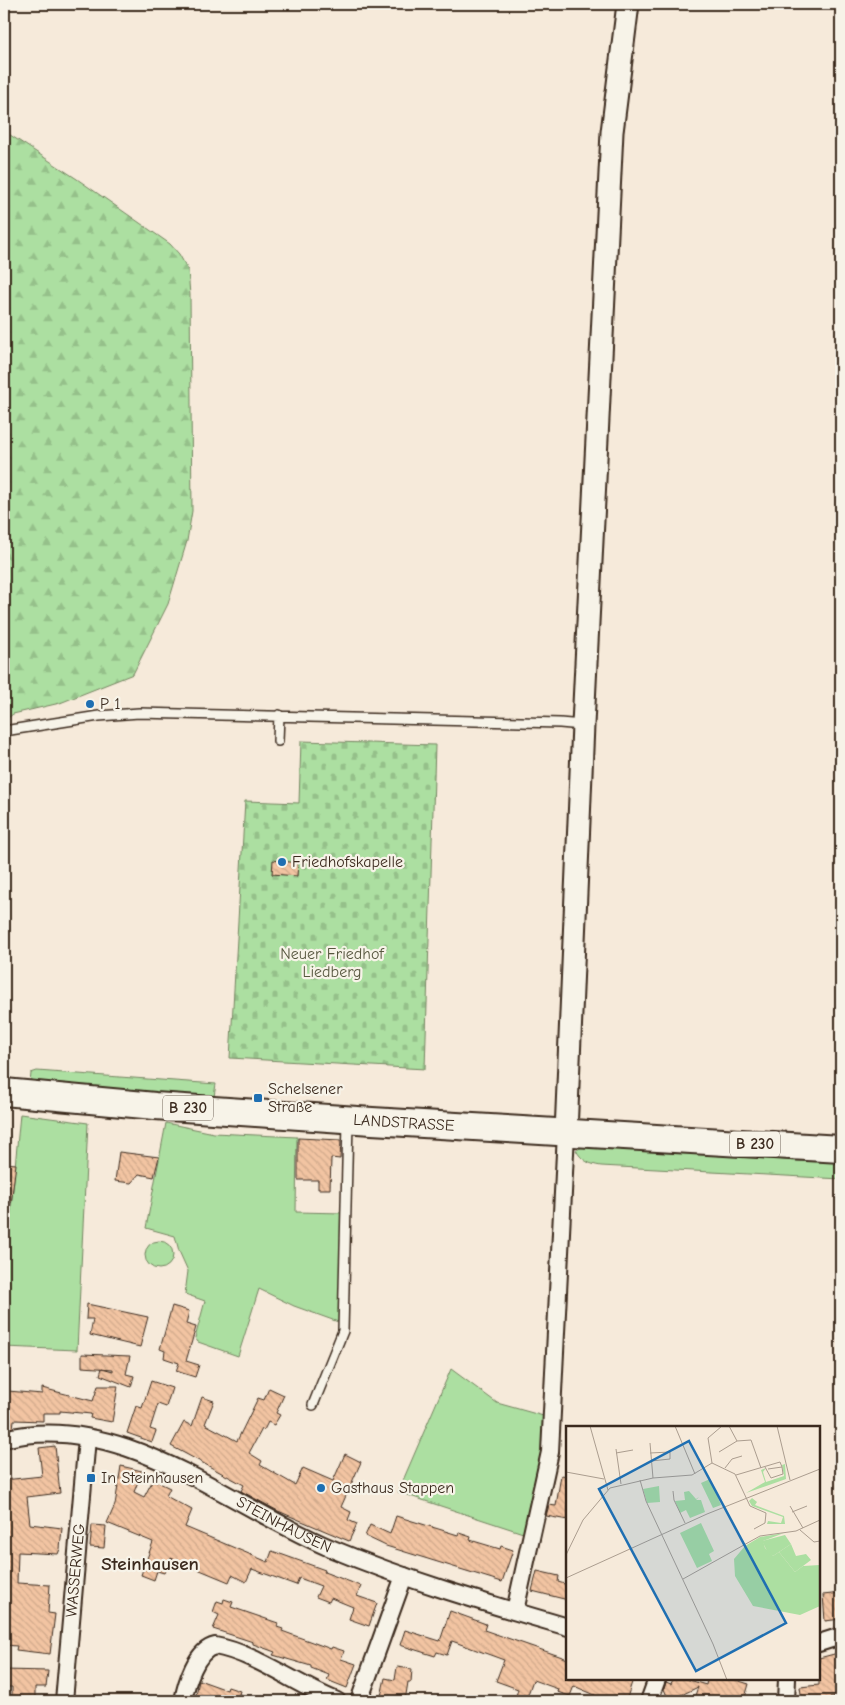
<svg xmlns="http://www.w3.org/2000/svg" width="845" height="1705" font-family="'Comic Neue',sans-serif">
<defs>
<pattern id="forest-firs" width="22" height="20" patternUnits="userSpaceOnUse" patternTransform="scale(1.25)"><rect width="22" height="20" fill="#acdfa1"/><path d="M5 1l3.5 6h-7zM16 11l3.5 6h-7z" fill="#95c08a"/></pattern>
<pattern id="cemetery-stones" width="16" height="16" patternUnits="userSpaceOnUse" patternTransform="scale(1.25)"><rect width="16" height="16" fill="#acdfa1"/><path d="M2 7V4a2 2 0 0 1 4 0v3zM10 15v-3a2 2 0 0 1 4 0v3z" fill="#95c08a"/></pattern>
<pattern id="building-back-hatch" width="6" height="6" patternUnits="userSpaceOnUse" patternTransform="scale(1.25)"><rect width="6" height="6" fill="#f2c4a2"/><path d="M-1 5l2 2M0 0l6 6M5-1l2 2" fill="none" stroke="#d0a98b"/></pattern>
</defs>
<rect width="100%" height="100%" fill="#f6eada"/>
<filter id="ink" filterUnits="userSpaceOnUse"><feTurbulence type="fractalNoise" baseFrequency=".02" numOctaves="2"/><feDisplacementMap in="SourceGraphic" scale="10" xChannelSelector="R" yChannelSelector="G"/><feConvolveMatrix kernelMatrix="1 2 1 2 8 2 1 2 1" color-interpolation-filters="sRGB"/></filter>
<g filter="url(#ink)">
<path fill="#acdfa1" stroke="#748460" d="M37,1071L216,1084L213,1103L30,1084L31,1073Z
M20,1114L88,1123L77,1350L4,1347V1284Z
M166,1123L214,1133L297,1137L296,1212L344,1213L341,1323L294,1306L259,1289L238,1356L198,1342L195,1338L205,1301L185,1294L188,1271L179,1251L175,1236L146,1228Z
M585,1146L703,1152L798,1161L841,1160V1179L601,1166C589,1164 582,1161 576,1150Z
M145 1255a14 14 0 1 1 28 0a14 14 0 1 1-28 0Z
M451,1369L497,1403L547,1417L544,1459L526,1534L398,1492Z"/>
<path fill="url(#forest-firs)" stroke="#748460" d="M4,131L77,179L170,244L179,254L188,270L190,295L192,511L187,541L168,604L133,674L60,703L13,714L4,721Z"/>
<path fill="url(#cemetery-stones)" stroke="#748460" d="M301,741L435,745L425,1069L230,1058L245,801L299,803Z"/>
<path fill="url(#building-back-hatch)" stroke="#3b2a1e" d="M273,860L298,863L297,876L272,874Z
M298,1138L341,1140L340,1159L331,1158L330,1189H318V1180H298Z
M119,1152L159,1157L154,1177L139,1174L131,1183L115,1181Z
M4,1163L16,1164L11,1203L4,1202Z
M87,1304L148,1317L140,1347L90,1335L93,1319H86Z
M172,1306L189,1311L186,1324L196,1327L186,1361L199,1365L195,1377L176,1371L179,1363L164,1358L165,1351L160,1349Z
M82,1354L130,1356L126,1374L134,1376L131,1387L100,1375L102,1368L113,1371V1369L82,1367Z
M151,1381L172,1388L166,1407L158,1404L150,1429L156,1431L152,1442L127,1433L136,1406L142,1408Z
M98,1386H118L112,1422L90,1418L91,1414L60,1411V1413H43V1421L14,1420L13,1428L4,1429V1395H8V1391L42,1394V1388L93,1401Z
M269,1388L284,1395L276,1413L280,1415L274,1425L268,1422L264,1430L262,1429L249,1453L262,1461L260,1465L295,1485L303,1468L333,1481L345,1454L361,1462L341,1507L351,1512L348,1520L357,1524L349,1541L278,1511L241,1491L244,1485L171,1446L184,1422L192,1426L202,1397L214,1401L205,1424L237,1441L258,1398L264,1400Z
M55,1446L60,1493L27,1497L30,1524L62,1528L60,1549L58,1554L18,1552L17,1583L50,1585L48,1613L55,1614L50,1654L16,1650L17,1646L4,1645V1480L42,1476L39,1448Z
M121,1466L142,1471L134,1492L144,1497L153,1480L170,1488L166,1496L192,1510L185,1527L268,1562L272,1551L325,1570L324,1572L361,1586L357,1596L377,1603L369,1626L349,1619L353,1607L331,1598L329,1602L316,1597L321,1586L299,1578L296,1585L252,1569L246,1582L232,1575L229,1582L171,1558L164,1573L157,1571L154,1580L141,1575L153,1542L107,1523L115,1505Z
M561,1475L568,1476V1520L546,1516L549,1505L556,1506Z
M396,1516L458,1535L459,1533L471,1537L470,1540L500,1549L501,1546L513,1550L502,1582L386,1546L365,1536L370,1525L390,1534Z
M92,1525L106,1526L104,1548L90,1547Z
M537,1571L559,1576L558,1582L568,1585V1600L532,1591Z
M841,1593V1619L825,1621L823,1595Z
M224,1599L233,1602L231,1607L278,1623L277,1627L283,1629L282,1631L331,1649L332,1647L344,1651L341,1659L356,1664L347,1688L327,1680L329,1675L311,1668V1666L273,1655L275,1652L253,1644V1642L213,1629L219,1615L213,1612L217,1601L223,1603Z
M450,1611L486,1624L484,1630L568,1659V1679H633L626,1701H595V1695L574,1686L570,1696L557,1692L558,1689L533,1680L526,1700L516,1696L518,1689L496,1681L504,1660L452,1641L447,1655L437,1652L435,1656L400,1645L405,1630L440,1641Z
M838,1653L839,1658H841V1696L830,1697L831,1701H802L800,1687L819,1685V1658Z
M397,1667L412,1669L411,1682H408L405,1701H380L385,1678L395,1680Z
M4,1670L48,1671L46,1687H35V1701H12V1687H4Z
M673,1679H686L706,1685L707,1679L736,1680L749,1684L744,1701H693L698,1687L669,1701L664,1689L666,1682L671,1684Z
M199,1680L227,1690L228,1687L240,1691L239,1694L255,1701H195Z"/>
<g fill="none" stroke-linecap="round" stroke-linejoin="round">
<defs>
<path id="service" d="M4,731L99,716L139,713L560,723L582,725
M278,741L279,715
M313,1405L343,1331L348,1122"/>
<g id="minor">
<path id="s1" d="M4,1439C119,1409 230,1506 330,1548C407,1580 488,1604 568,1627"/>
<path d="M515,1611L550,1452L566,1133"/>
<path d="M819,1643L841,1636"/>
<path id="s2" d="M64,1701L87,1438"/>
<path d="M183,1701C186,1684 196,1650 215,1646C255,1653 298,1686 337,1701"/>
<path d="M359,1701L404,1576"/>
<path d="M649,1701L657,1679"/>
<path d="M786,1701L787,1679"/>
</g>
<path id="tertiary" d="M566,1133L583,725L612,132L628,4"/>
<g id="primary">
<path id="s3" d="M4,1092L155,1106L372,1121L841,1149"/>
</g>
</defs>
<use href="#service" stroke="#3b2a1e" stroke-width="12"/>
<use href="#minor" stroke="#3b2a1e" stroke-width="20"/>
<use href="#tertiary" stroke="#3b2a1e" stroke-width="25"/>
<use href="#primary" stroke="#3b2a1e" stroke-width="30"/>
<use href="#service" stroke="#f7f3e8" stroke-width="9"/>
<use href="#minor" stroke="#f7f3e8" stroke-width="16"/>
<use href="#tertiary" stroke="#f7f3e8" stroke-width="21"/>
<use href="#primary" stroke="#f7f3e8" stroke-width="26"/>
</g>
</g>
<g fill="#1f6fb2" stroke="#f7f3e8" stroke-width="2">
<circle cx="90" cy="704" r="5"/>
<circle cx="282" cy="862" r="5"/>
<rect x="253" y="1093" width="10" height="10" rx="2.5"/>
<rect x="86" y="1473" width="10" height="10" rx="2.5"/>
<circle cx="321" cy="1488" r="5"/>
</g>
<g text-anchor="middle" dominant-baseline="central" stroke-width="4.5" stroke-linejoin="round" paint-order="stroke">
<g fill="#f7f3e8" stroke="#73665b" stroke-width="1">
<rect x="163" y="1095.5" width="50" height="25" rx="4"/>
<rect x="730" y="1131.5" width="50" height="25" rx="4"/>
</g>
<g font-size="15" font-weight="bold" fill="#3b2a1e">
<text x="188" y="1108">B 230</text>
<text x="755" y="1144">B 230</text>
</g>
<g font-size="16" fill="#3b2a1e" stroke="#f7f3e8" text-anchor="start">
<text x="100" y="704">P 1</text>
<text x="292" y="862">Friedhofskapelle</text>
<text x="268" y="1089">Schelsener<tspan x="268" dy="18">Straße</tspan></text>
<text x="101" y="1478">In Steinhausen</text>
<text x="331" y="1488">Gasthaus Stappen</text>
</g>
<g font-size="16" fill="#57573f" stroke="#f7f3e8">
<text x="332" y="954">Neuer Friedhof<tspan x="332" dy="18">Liedberg</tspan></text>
</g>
<g font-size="16" fill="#3b2a1e" stroke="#f7f3e8">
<text stroke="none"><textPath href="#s3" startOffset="401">LANDSTRASSE</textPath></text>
<text stroke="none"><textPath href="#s1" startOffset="300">STEINHAUSEN</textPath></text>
<text stroke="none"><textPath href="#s2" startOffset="131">WASSERWEG</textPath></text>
</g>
<g font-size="19" font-weight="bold" fill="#3b2a1e" stroke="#f7f3e8">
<text x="150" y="1564">Steinhausen</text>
</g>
</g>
<g transform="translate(566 1426)">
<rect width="254" height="254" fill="#f6eada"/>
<path d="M144,53L155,79L147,82L135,57ZM93,60L94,76L81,77L77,63ZM123,65L130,73L133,71L130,74H135L139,86L124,92L120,84L114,87L109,75L119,74L118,66ZM225,118L230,130L240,128L245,134L229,146L213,126Z" fill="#acdfa1"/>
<path d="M219,38L220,53L180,67L199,56L195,44L200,42L197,46L200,56L218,50L216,39ZM186,72L191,76L189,79L218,90L219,98H201L202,95L215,97L217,91L186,80L183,75ZM218,107L197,115L199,122L207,130L213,126L229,146L237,140L254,139V180L234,189L187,180L169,150L168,133L179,120L194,111Z" fill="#acdfa1"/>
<path d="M135,97L148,125L143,128L146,135L131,142L114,107ZM219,109L225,118L207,130L202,127L196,115Z" fill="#acdfa1"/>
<path fill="none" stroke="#ab9d8f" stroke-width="1" d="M24,0L42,64M109,0L129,48M163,0L171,15L185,14L195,42M211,0L224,54M84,17L87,52M50,23L55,58M153,26L171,15M50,27L67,24M84,27L104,26V33L85,35M146,37L142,12L156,0M199,41L205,52L217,48L216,41L202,43M159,42L166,33L176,30M0,46L38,53M170,49L214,36L216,41M74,54L80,75L147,218L161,254M107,65L108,74L119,97M224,80L237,102M226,86L241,80M234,104L248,116L254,115M0,129L17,94L44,62L87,52L126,49L146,37L169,48L184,80L200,87L199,97L188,103M0,152L141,88L254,43M117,153L194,110L230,105L254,94"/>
<path fill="#1f6fb2" fill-opacity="0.15" stroke="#1f6fb2" stroke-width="2.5" d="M123,15L220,197L130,245L33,63Z"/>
<rect width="254" height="254" fill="none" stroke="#3b2a1e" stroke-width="2.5"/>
</g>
<rect width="845" height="1705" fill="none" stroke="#f7f3e8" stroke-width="20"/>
<rect x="10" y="10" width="825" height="1685" fill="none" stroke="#3b2a1e" stroke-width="2" filter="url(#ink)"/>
</svg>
